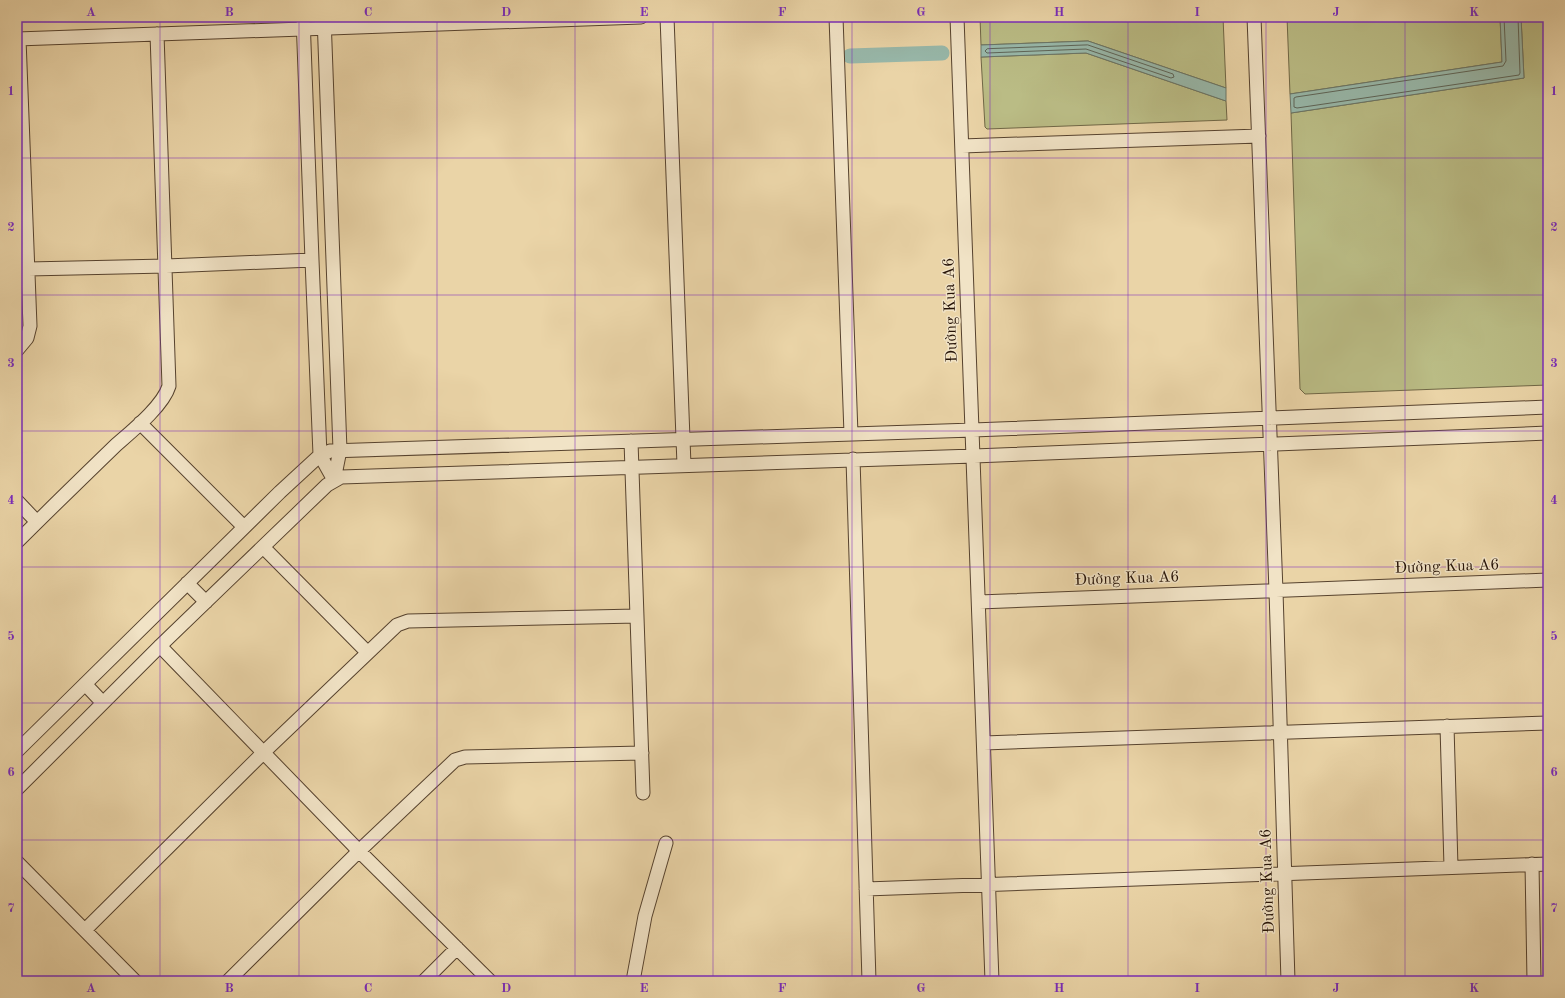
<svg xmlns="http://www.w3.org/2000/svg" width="1565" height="998" font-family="'Old Standard TT',serif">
<rect width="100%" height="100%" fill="#ead4a7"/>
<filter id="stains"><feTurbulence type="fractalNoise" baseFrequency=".005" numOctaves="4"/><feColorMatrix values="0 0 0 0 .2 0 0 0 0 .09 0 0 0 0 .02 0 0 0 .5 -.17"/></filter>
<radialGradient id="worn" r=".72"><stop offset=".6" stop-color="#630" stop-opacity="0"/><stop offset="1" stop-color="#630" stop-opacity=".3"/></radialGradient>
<path fill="#babc85" stroke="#706746" d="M17,17H170L17,22Z
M980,17H1223L1226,88L1088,41L981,45Z
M1287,17H1500L1502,62L1290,94Z
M1521,17H1548V385L1305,394L1300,389L1291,113L1524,78Z
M1086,53L1226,101L1227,120L987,129L985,127L981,57Z"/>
<path fill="#98b8aa" stroke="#6a7668" d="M1500,17H1521L1524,78L1291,113L1290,94L1502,62Z
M1088,41L1226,88V101L1086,53L981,57V45Z"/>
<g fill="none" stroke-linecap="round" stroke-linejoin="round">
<path stroke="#5e6558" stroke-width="1" d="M1504,17L1506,61L1503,66L1296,97L1294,98V107L1297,108L1519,75L1520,73L1518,17
M1088,45L1173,74L1174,77L1171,78L1086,49L987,53L985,51L987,49Z"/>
<path stroke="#98b8aa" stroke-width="15" d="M850,56L942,53"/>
<defs>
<path id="minor" d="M303,17L312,260L320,455L334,480
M324,17L340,450L334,480
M667,17L684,465
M836,17L851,434
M957,17L992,981
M1254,17L1276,591L1288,981
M17,39L641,17
M962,146L1259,136
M28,269L166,266L312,260
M17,350L27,338L30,326L19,39
M140,423L244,527
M631,441L643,793
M853,459L869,981
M17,501L37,522
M17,542C50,509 83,477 116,445C132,431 163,406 169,386L157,34
M263,547L367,652
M187,583L206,602
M979,602L1548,580
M160,646L359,851L490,981
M85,684L103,703
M1447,726L1451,867
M984,743L1548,723
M17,751L280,492L318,457L330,451L973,430L1548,407
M17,789L160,646L327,485L341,477L974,456L1548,433
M17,862L135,981
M1532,864L1534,981
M866,889L1548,864
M85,930L264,752L397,625L408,621L637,616
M228,981L359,851L455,760L465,757L642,753
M424,981L457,948
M633,981L645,916L666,843"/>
</defs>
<use href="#minor" stroke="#56422e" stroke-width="15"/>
<use href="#minor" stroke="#f1e3c6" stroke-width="13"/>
</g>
<path fill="none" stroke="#7b2cbf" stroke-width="1" stroke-opacity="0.55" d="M160,17V981M299,17V981M437,17V981M575,17V981M713,17V981M852,17V981M990,17V981M1128,17V981M1266,17V981M1405,17V981M17,158H1548M17,295H1548M17,431H1548M17,567H1548M17,703H1548M17,840H1548"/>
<g text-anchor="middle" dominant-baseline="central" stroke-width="3" stroke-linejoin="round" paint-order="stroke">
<g font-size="16" fill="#251206" stroke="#f1e3c6">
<text transform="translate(951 310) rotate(-92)">Đường Kua A6</text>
<text transform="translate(1447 567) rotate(-2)">Đường Kua A6</text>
<text transform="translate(1127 579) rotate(-2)">Đường Kua A6</text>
<text transform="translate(1268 881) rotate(-92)">Đường Kua A6</text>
</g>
</g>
<rect width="1565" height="998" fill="none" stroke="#ead4a7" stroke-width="44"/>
<rect x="22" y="22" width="1521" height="954" fill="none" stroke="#7b2cbf" stroke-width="1.5"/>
<g font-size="13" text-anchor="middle" font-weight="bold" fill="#7b2cbf">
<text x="91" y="16">A</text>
<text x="229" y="16">B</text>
<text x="368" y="16">C</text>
<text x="506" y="16">D</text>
<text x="644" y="16">E</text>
<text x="782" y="16">F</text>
<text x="921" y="16">G</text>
<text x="1059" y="16">H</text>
<text x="1197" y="16">I</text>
<text x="1336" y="16">J</text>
<text x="1474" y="16">K</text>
<text x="11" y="95">1</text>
<text x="1554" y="95">1</text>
<text x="11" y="231">2</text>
<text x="1554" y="231">2</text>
<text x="11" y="367">3</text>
<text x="1554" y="367">3</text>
<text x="11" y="504">4</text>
<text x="1554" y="504">4</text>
<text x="11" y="640">5</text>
<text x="1554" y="640">5</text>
<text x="11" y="776">6</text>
<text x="1554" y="776">6</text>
<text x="11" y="912">7</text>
<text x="1554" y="912">7</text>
<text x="91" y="992">A</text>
<text x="229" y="992">B</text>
<text x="368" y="992">C</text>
<text x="506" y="992">D</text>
<text x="644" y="992">E</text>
<text x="782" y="992">F</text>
<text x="921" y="992">G</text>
<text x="1059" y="992">H</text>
<text x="1197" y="992">I</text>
<text x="1336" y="992">J</text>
<text x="1474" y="992">K</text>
</g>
<rect width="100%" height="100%" filter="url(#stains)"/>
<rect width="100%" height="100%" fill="url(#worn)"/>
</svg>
